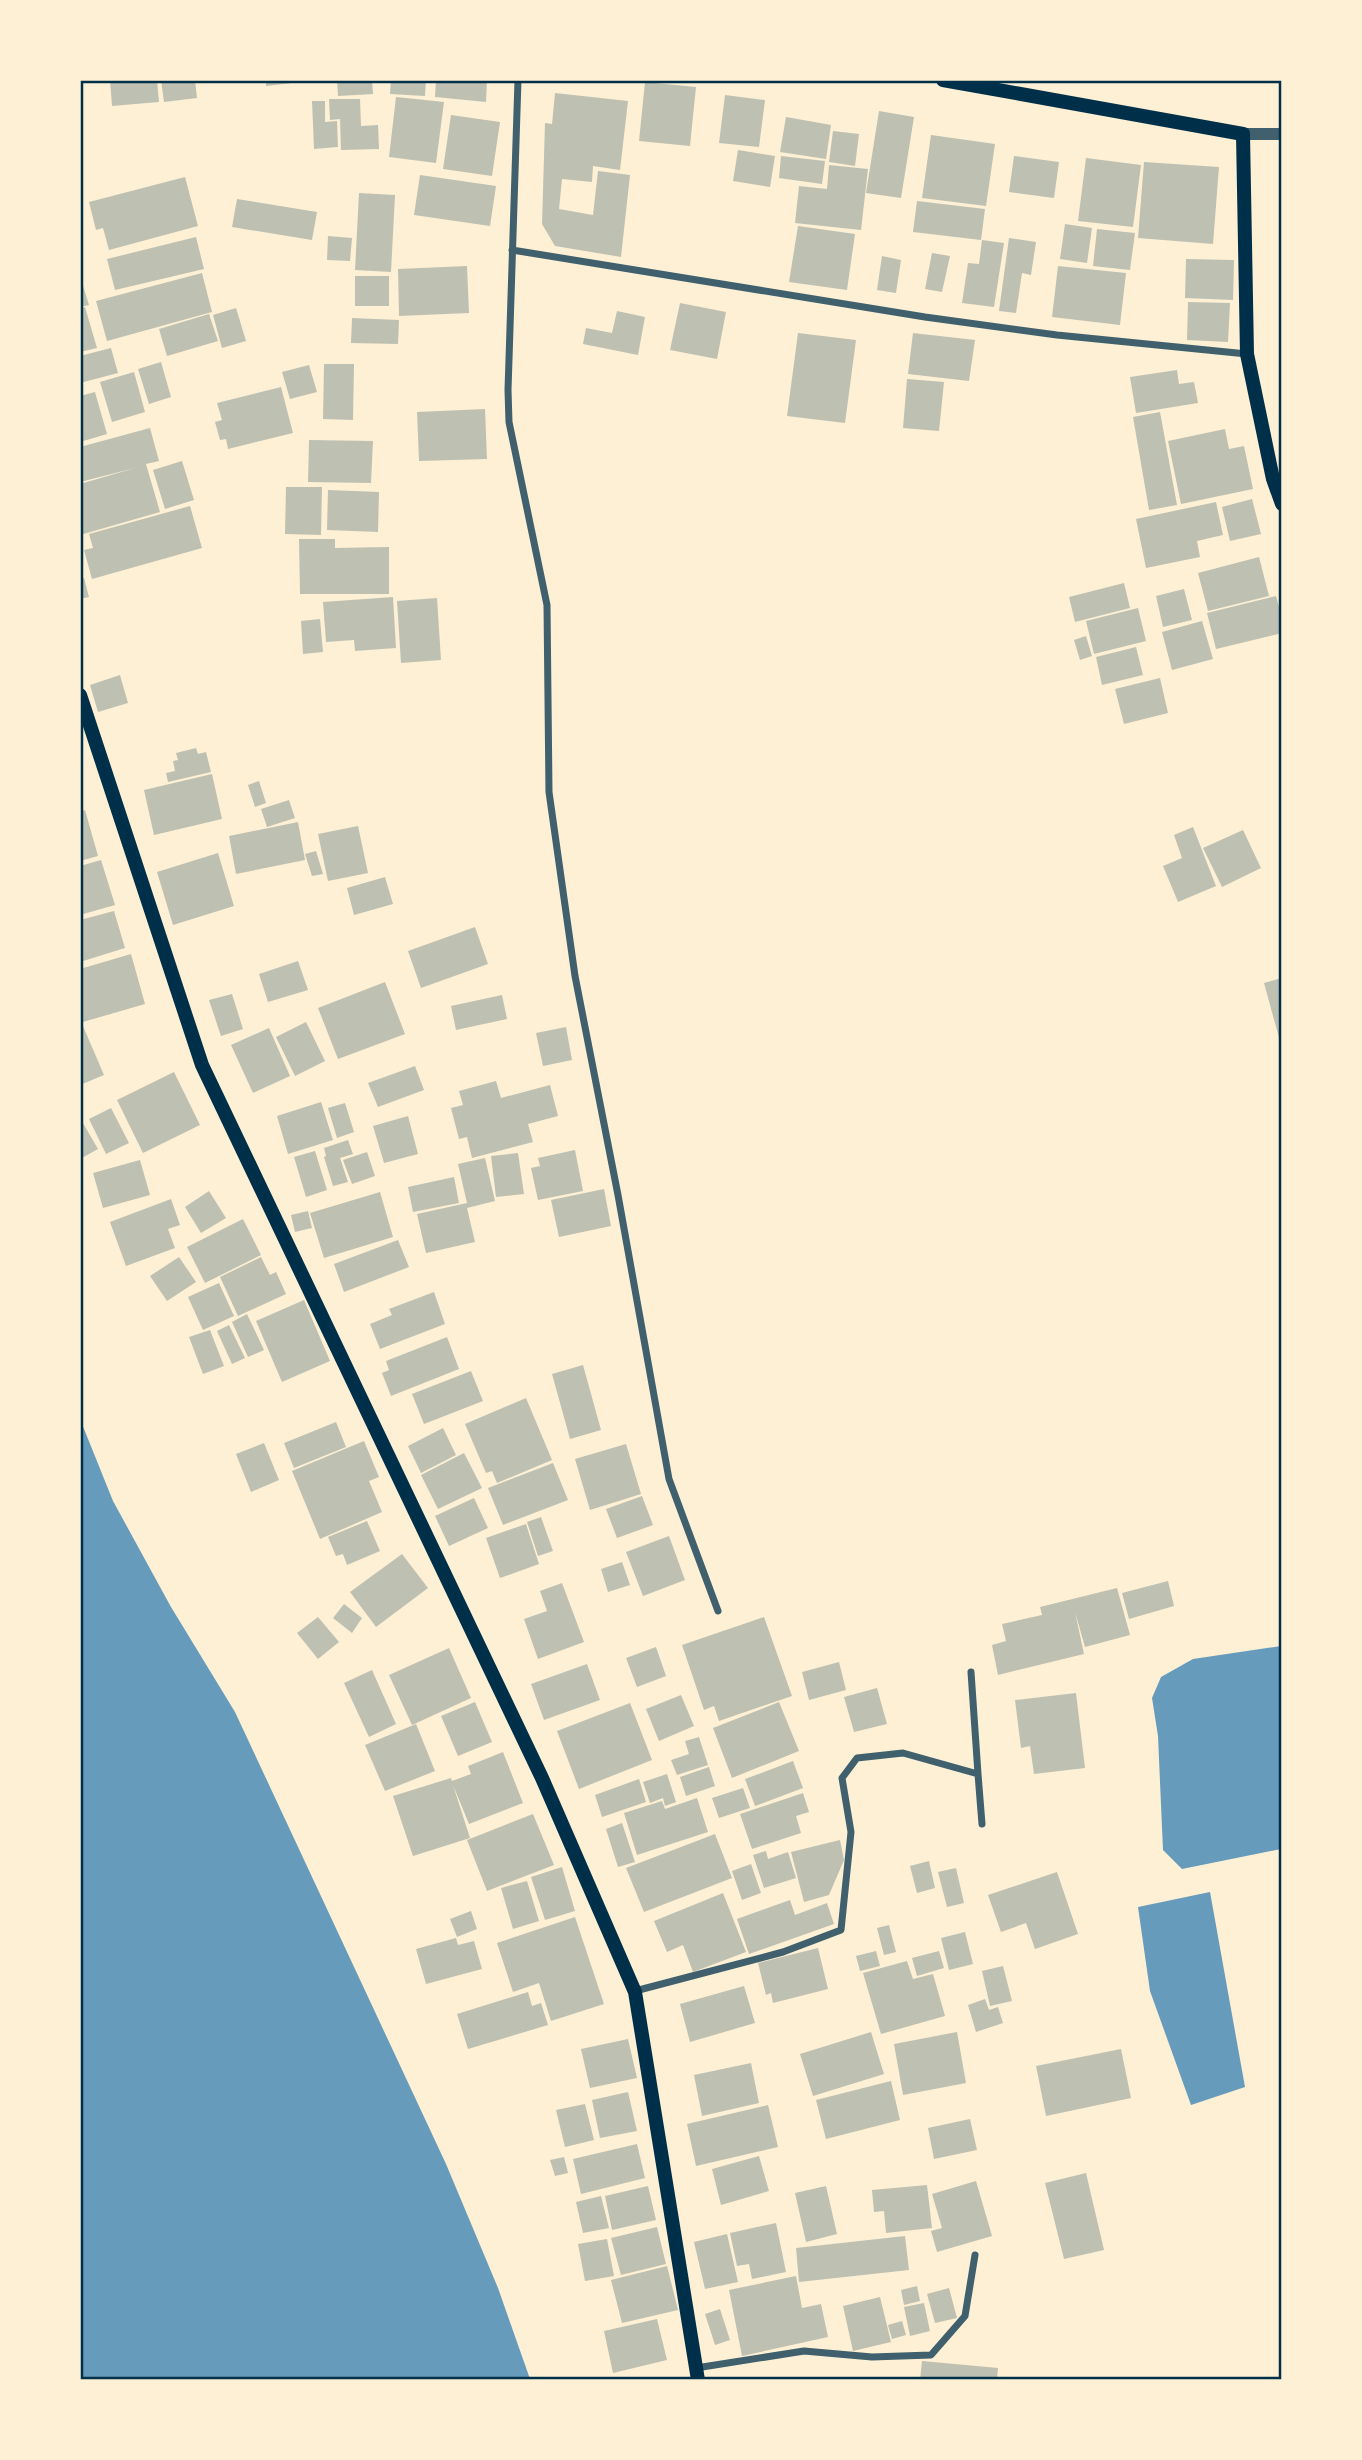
<svg xmlns="http://www.w3.org/2000/svg" width="1362" height="2460" font-family="'Roboto Serif',serif">
<rect width="100%" height="100%" fill="#fdf0d5"/>
<path fill="#669bbc" d="M80,1419L113,1501L171,1607L235,1712L390,2044L446,2164L498,2288L530,2379H81Z
M1281,1646V1849L1182,1869L1163,1850L1158,1736L1152,1698L1161,1677L1193,1659Z
M1210,1892L1245,2087L1191,2105L1150,1991L1138,1907Z"/>
<path fill="#bec0b2" d="M110,80H157L159,102L112,106Z
M161,80H195L197,98L164,102Z
M266,80H301V82L266,86Z
M337,80H372L373,94L338,96Z
M391,80H426L425,96L390,94Z
M436,80H487L486,102L435,97Z
M645,82L696,87L690,146L639,141Z
M555,93L628,101L620,170L593,166L592,182L562,179L559,209L593,215L598,171L630,175L621,257L555,246L542,224L545,123L552,124Z
M725,95L765,100L759,147L719,143Z
M396,97L444,102L436,163L389,157Z
M329,99H360L361,126L378,125L379,149L341,150L340,119L330,120Z
M312,101H325V122L337,121L338,147L314,149Z
M879,111L914,117L901,198L866,193Z
M451,115L500,122L492,176L443,169Z
M786,117L831,125L826,159L780,152Z
M833,131L859,134L855,166L829,162Z
M931,135L995,144L986,206L922,198Z
M738,150L775,156L770,187L733,181Z
M781,156L825,161L822,184L779,178Z
M1014,156L1059,162L1054,198L1009,192Z
M1086,158L1141,165L1133,227L1078,221Z
M1144,162L1219,167L1213,244L1138,238Z
M829,165L868,169L861,230L795,223L799,186L827,189Z
M420,175L496,186L490,226L414,215Z
M185,177L198,226L109,250L103,228L96,230L89,202Z
M359,193L395,195L391,272L355,270Z
M237,199L317,212L312,240L232,227Z
M917,201L985,209L981,240L913,232Z
M1065,224L1092,228L1087,263L1060,259Z
M798,226L855,234L847,290L789,282Z
M1097,229L1135,233L1130,270L1093,266Z
M328,236L352,238L350,261L327,260Z
M196,237L204,269L115,290L107,259Z
M1009,238L1036,242L1031,275L1022,273L1016,313L999,311Z
M982,240L1004,243L994,307L962,303L968,263L979,264Z
M932,253L950,256L942,292L925,289Z
M882,256L901,260L896,293L877,290Z
M1186,259L1234,260L1233,300L1185,298Z
M467,266L469,313L399,316L398,269Z
M1058,266L1126,273L1120,325L1052,317Z
M202,273L212,312L107,341L96,301Z
M80,276L89,305L80,307Z
M355,276H389V306H355Z
M1188,302L1230,303L1228,342L1187,340Z
M680,303L726,312L717,359L670,350Z
M85,307L97,348L80,352V309Z
M236,308L246,341L222,348L213,315Z
M617,311L645,317L638,355L583,344L586,328L612,333Z
M209,314L218,341L167,356L159,329Z
M352,318L399,320L398,344L351,343Z
M798,333L856,340L845,423L787,416Z
M913,333L975,340L969,381L908,374Z
M111,348L118,373L80,383V356Z
M161,362L171,397L149,404L138,369Z
M324,364H354L353,420L323,419Z
M309,365L317,392L290,399L282,372Z
M1177,370L1179,384L1194,382L1198,403L1136,413L1130,377Z
M134,372L145,412L112,422L100,382Z
M907,379L944,382L939,431L903,428Z
M281,387L293,433L228,449L226,439L220,440L215,422L222,420L217,403Z
M95,392L107,434L80,442V396Z
M485,409L487,459L419,461L417,412Z
M1160,412L1177,505L1149,510L1133,417Z
M150,428L159,461L146,464L160,512L80,535V484L135,468L80,482V447Z
M1225,429L1229,449L1244,446L1253,489L1181,504L1168,441Z
M309,440L373,441L371,483L308,482Z
M182,461L194,500L165,509L153,470Z
M286,487H322L321,535L285,534Z
M328,490L379,492L378,532L327,530Z
M1252,499L1261,534L1230,541L1222,507Z
M1216,502L1223,535L1197,541L1200,557L1146,568L1136,519Z
M190,506L202,548L92,579L84,550L93,548L89,534Z
M299,539H335V548L389,547V594H300Z
M1259,557L1269,596L1208,611L1198,573Z
M80,578H84L89,597L80,599Z
M1124,583L1130,608L1075,622L1069,597Z
M1184,589L1192,620L1163,627L1156,596Z
M1276,596L1282,618V633L1216,649L1207,613Z
M393,597L396,648L355,651L354,640L326,642L323,602Z
M437,598L441,660L401,663L397,601Z
M1138,608L1146,641L1094,654L1086,621Z
M320,619L323,652L303,654L301,621Z
M1202,621L1213,659L1172,670L1162,632Z
M1086,636L1092,656L1080,660L1074,640Z
M1136,647L1143,675L1102,685L1096,657Z
M120,675L128,703L98,712L90,685Z
M1160,678L1168,713L1124,724L1115,689Z
M196,748L198,754L206,752L211,772L168,782L166,773L175,771L173,761L178,760L176,753Z
M212,774L222,819L154,835L144,790Z
M259,781L266,803L255,807L248,785Z
M289,800L295,818L267,827L261,809Z
M85,810L98,856L80,861V812Z
M298,822L305,860L236,874L229,836Z
M358,826L368,873L328,881L318,834Z
M1193,827L1216,886L1178,902L1163,866L1182,858L1174,835Z
M1243,830L1261,868L1222,887L1203,848Z
M316,851L323,874L312,876L305,854Z
M218,853L234,906L173,925L157,872Z
M101,860L115,905L80,915V866Z
M385,877L393,904L354,915L347,888Z
M114,911L125,948L80,962V920Z
M475,927L488,964L421,988L408,951Z
M131,954L145,1004L83,1022L80,1013V969Z
M298,961L308,990L268,1002L259,974Z
M1282,978V1045H1281L1264,983Z
M385,982L405,1034L338,1059L318,1008Z
M232,994L243,1029L221,1036L209,1000Z
M502,995L507,1019L456,1030L451,1006Z
M306,1022L325,1061L295,1076L276,1037Z
M83,1026L104,1075L80,1085V1027Z
M566,1027L572,1060L543,1066L536,1033Z
M269,1028L290,1076L253,1093L231,1045Z
M415,1066L424,1090L378,1107L368,1083Z
M174,1072L200,1125L143,1153L117,1100Z
M496,1081L501,1098L550,1085L558,1116L528,1124L533,1142L472,1158L467,1137L459,1139L451,1108L463,1105L459,1091Z
M321,1102L333,1140L288,1154L277,1116Z
M345,1103L354,1132L337,1138L328,1108Z
M111,1108L129,1143L106,1154L89,1119Z
M408,1116L418,1154L384,1163L373,1126Z
M80,1118L98,1149L80,1159Z
M348,1140L353,1154L340,1158L348,1182L333,1186L324,1157L326,1156L324,1148Z
M575,1150L583,1191L538,1200L531,1168L540,1166L538,1158Z
M315,1151L327,1190L306,1197L294,1157Z
M367,1152L375,1176L352,1184L343,1160Z
M518,1153L524,1194L496,1197L491,1156Z
M485,1158L495,1201L467,1208L475,1242L426,1253L417,1214L467,1203L458,1164Z
M140,1160L150,1195L103,1208L93,1173Z
M454,1177L459,1203L413,1212L408,1187Z
M604,1189L611,1226L559,1237L551,1200Z
M209,1191L226,1218L201,1233L185,1207Z
M380,1192L393,1237L324,1258L310,1213Z
M171,1199L180,1225L168,1229L175,1248L126,1266L110,1222Z
M308,1211L312,1228L295,1232L291,1215Z
M243,1219L261,1255L205,1283L187,1247Z
M398,1240L409,1267L344,1292L334,1264Z
M179,1257L196,1282L167,1301L150,1276Z
M261,1257L270,1275L276,1272L286,1294L238,1316L220,1277Z
M219,1283L234,1316L203,1330L188,1297Z
M434,1292L445,1324L380,1349L370,1324L392,1315L389,1309Z
M304,1300L330,1361L282,1382L256,1321Z
M247,1314L264,1350L248,1357L232,1322Z
M229,1325L245,1358L232,1364L217,1331Z
M210,1330L224,1366L203,1374L189,1337Z
M447,1337L459,1369L391,1396L382,1373L389,1370L386,1361Z
M583,1365L601,1430L570,1439L552,1374Z
M471,1371L483,1401L424,1424L412,1394Z
M526,1398L552,1460L497,1483L492,1471L486,1473L465,1424Z
M336,1422L346,1447L294,1468L284,1443Z
M443,1428L456,1455L421,1473L408,1446Z
M364,1441L379,1477L369,1481L382,1512L320,1539L292,1471Z
M264,1443L279,1480L251,1492L236,1454Z
M626,1444L641,1494L590,1510L575,1459Z
M464,1453L482,1488L438,1509L421,1475Z
M553,1463L568,1500L503,1525L488,1488Z
M642,1496L653,1525L617,1538L606,1509Z
M474,1498L488,1528L449,1546L435,1516Z
M541,1517L553,1551L538,1556L527,1522Z
M367,1521L380,1551L347,1565L343,1554L336,1556L328,1537Z
M526,1524L539,1564L500,1578L486,1538Z
M669,1536L685,1580L643,1596L626,1552Z
M402,1554L428,1588L376,1627L350,1592Z
M622,1562L630,1585L608,1592L601,1569Z
M1168,1581L1174,1606L1129,1619L1122,1593Z
M562,1583L584,1642L538,1659L524,1619L547,1611L540,1591Z
M1117,1588L1130,1635L1085,1647L1075,1612L1084,1654L998,1675L992,1645L1006,1641L1002,1624L1042,1615L1040,1607Z
M344,1604L362,1618L352,1633L333,1618Z
M318,1617L339,1642L318,1659L297,1633Z
M764,1617L792,1696L719,1721L714,1706L704,1710L682,1645Z
M656,1647L666,1676L637,1687L626,1658Z
M449,1648L471,1698L412,1725L389,1675Z
M839,1662L846,1690L809,1700L802,1672Z
M587,1664L600,1700L544,1720L531,1684Z
M372,1670L396,1724L369,1737L344,1683Z
M877,1688L887,1724L854,1732L844,1697Z
M1076,1693L1085,1768L1034,1774L1030,1746L1021,1748L1015,1700Z
M681,1695L694,1726L659,1741L646,1709Z
M475,1702L492,1742L458,1756L441,1716Z
M779,1702L799,1751L732,1778L713,1728Z
M630,1703L652,1760L579,1789L557,1731Z
M416,1724L435,1771L385,1791L365,1745Z
M699,1737L708,1765L677,1775L671,1760L689,1754L685,1741Z
M503,1752L523,1803L469,1824L453,1785L470,1838L413,1856L393,1796L451,1778L452,1781L471,1774L468,1766Z
M793,1761L803,1788L755,1806L745,1779Z
M709,1767L715,1786L686,1796L680,1777Z
M667,1774L676,1802L665,1806L663,1798L650,1803L643,1782Z
M639,1779L646,1802L602,1817L595,1795Z
M743,1788L750,1808L719,1818L712,1798Z
M803,1793L809,1812L796,1816L801,1833L752,1849L740,1814Z
M697,1798L708,1832L637,1855L624,1813L662,1801L665,1809Z
M533,1814L554,1865L487,1891L467,1840Z
M622,1823L635,1862L618,1867L606,1829Z
M715,1834L732,1878L644,1912L626,1868Z
M840,1840L844,1860L829,1895L804,1902L791,1852Z
M766,1851L768,1859L788,1852L796,1878L764,1888L753,1855Z
M929,1861L935,1888L917,1893L910,1866Z
M751,1864L761,1893L742,1900L732,1871Z
M562,1867L575,1911L545,1920L531,1877Z
M956,1868L964,1903L947,1907L938,1872Z
M1057,1872L1078,1934L1035,1949L1026,1923L1001,1932L988,1895Z
M527,1881L539,1921L513,1929L501,1888Z
M723,1893L746,1952L693,1972L683,1945L667,1952L654,1921Z
M790,1900L795,1915L827,1903L834,1924L749,1954L737,1919Z
M471,1911L477,1929L457,1937L450,1919Z
M575,1917L604,2004L551,2021L539,1983L513,1992L497,1943Z
M889,1925L896,1952L884,1955L877,1928Z
M965,1932L973,1964L949,1970L941,1938Z
M456,1938L458,1945L474,1941L482,1969L426,1984L416,1949Z
M818,1948L828,1989L773,2003L771,1993L766,1995L758,1963Z
M876,1951L880,1966L860,1971L856,1956Z
M939,1951L944,1968L917,1976L912,1958Z
M907,1961L913,1979L933,1974L945,2016L881,2034L863,1973Z
M1003,1966L1012,2001L990,2006L982,1971Z
M744,1986L755,2023L690,2042L680,2004Z
M528,1992L532,2006L541,2003L548,2025L468,2049L457,2014Z
M985,1999L989,2010L998,2007L1003,2023L976,2032L968,2005Z
M871,2032L884,2074L813,2096L800,2054Z
M957,2032L966,2083L903,2095L894,2044Z
M628,2039L637,2078L590,2088L581,2049Z
M1121,2049L1131,2098L1046,2116L1036,2066Z
M751,2063L759,2103L702,2116L694,2075Z
M891,2081L900,2120L826,2139L816,2100Z
M628,2092L637,2131L600,2138L592,2100Z
M585,2104L594,2140L565,2147L556,2110Z
M768,2105L778,2147L696,2166L687,2124Z
M970,2119L977,2150L934,2159L928,2128Z
M637,2144L645,2178L581,2194L573,2159Z
M759,2156L769,2191L721,2205L712,2169Z
M564,2157L568,2173L555,2176L550,2160Z
M1086,2173L1104,2250L1064,2259L1045,2183Z
M976,2181L992,2236L937,2252L931,2231L942,2228L932,2194Z
M927,2185L932,2228L886,2233L884,2211L874,2212L872,2190Z
M648,2186L656,2220L612,2230L605,2196Z
M826,2186L837,2234L806,2242L795,2193Z
M601,2196L609,2228L583,2233L576,2202Z
M776,2223L786,2272L752,2279L749,2264L737,2266L730,2233Z
M657,2227L666,2264L621,2275L611,2238Z
M727,2234L738,2282L705,2289L694,2242Z
M905,2236L909,2270L799,2282L796,2248Z
M607,2239L614,2276L585,2281L578,2244Z
M667,2266L678,2310L622,2323L611,2280Z
M796,2276L802,2308L821,2304L828,2337L742,2356L729,2290Z
M917,2286L920,2301L904,2305L901,2290Z
M949,2288L957,2318L935,2323L927,2294Z
M880,2297L891,2342L853,2351L843,2306Z
M924,2303L930,2331L910,2336L904,2307Z
M720,2309L730,2340L715,2345L705,2314Z
M657,2319L667,2360L613,2373L604,2331Z
M902,2321L906,2335L892,2339L888,2325Z
M922,2361L998,2368L997,2380H920Z"/>
<g fill="none" stroke-linecap="round" stroke-linejoin="round">
<path stroke="#3f606c" stroke-width="7" d="M518,80L508,390L509,422L547,605L549,792L575,976L618,1195L669,1479L718,1611
M512,250L925,317L1057,335L1247,354
M978,1774L982,1824
M635,1991L783,1952L841,1930L851,1832L842,1778L857,1758L903,1753L978,1774L971,1672
M696,2368L804,2351L872,2357L931,2355L965,2316L975,2255"/>
<path stroke="#3f606c" stroke-width="12" d="M1243,134H1282"/>
<path stroke="#003049" stroke-width="14" d="M943,80L1243,134L1247,354L1273,479L1282,504
M80,695L202,1065L542,1778L635,1992L698,2380"/>
</g>
<rect width="1362" height="2460" fill="none" stroke="#fdf0d5" stroke-width="164"/>
<rect x="82" y="82" width="1198" height="2296" fill="none" stroke="#003049" stroke-width="2.5"/>
</svg>
